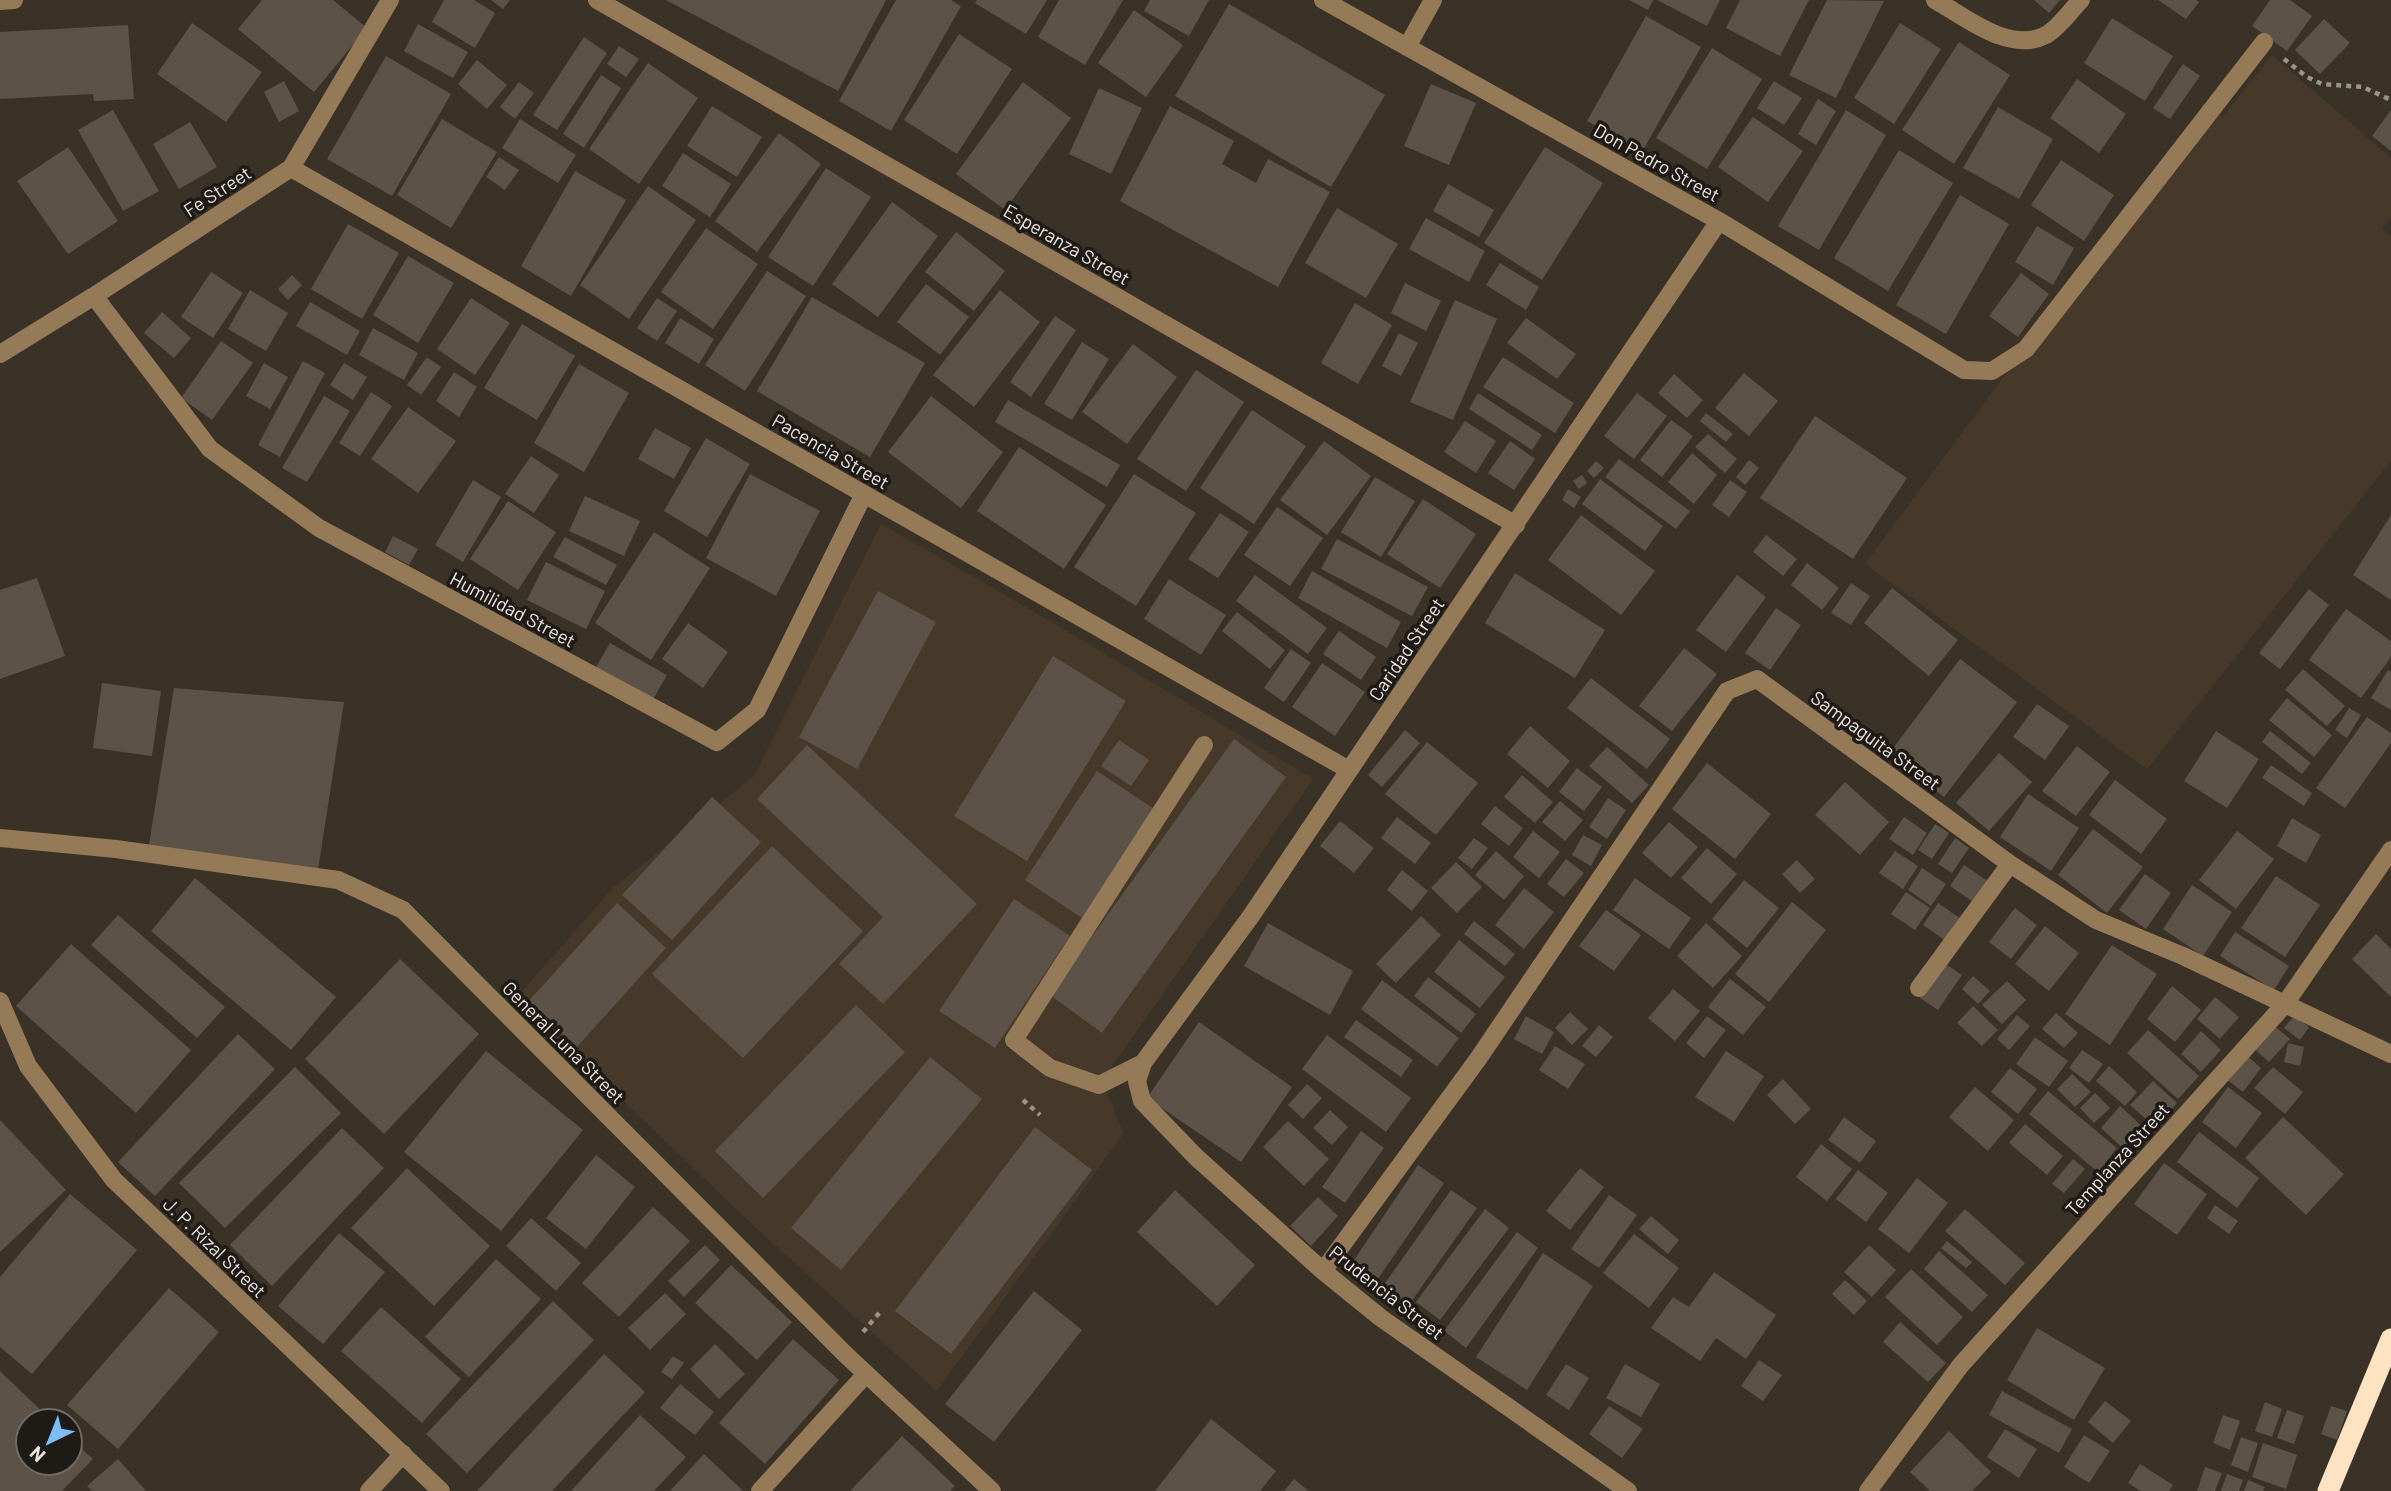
<svg xmlns="http://www.w3.org/2000/svg" width="2391" height="1491" font-family="Barlow,sans-serif">
<rect width="100%" height="100%" fill="#3b3227"/>
<path fill="#463929" d="M2272,55L2391,158V217L2382,229L2391,236V461L2147,769L1865,564L2207,101L2222,117Z
M881,524L1057,625L1313,779L1102,1081L1124,1133L937,1391L754,1226L516,998L613,888L754,776Z"/>
<path fill="#5c5247" d="M262,0H333L367,28L314,92L238,29Z
M444,0H474L495,13L475,48L432,22Z
M491,0H510L503,9Z
M666,0H886L838,91Z
M896,0H951L961,6L891,131L839,101Z
M977,0H1047L1026,34L975,3Z
M1059,0H1123L1085,65L1038,37Z
M1150,0H1209L1189,36L1144,11Z
M1629,0H1653L1648,10Z
M1657,0H1720L1707,26Z
M1740,0H1809L1780,56L1726,28Z
M1827,0L1884,1L1836,98L1789,75Z
M2034,0H2060L2049,13Z
M2158,0H2196L2199,2L2186,19Z
M2270,0H2290L2312,16L2287,51L2252,26Z
M1229,4L1385,95L1331,187L1175,96Z
M1134,10L1183,45L1146,97L1098,63Z
M1646,16L1701,47L1642,152L1587,121Z
M2112,18L2173,56L2145,101L2084,63Z
M2324,19L2350,43L2320,74L2295,50Z
M192,23L262,72L226,122L157,74Z
M1900,23L1941,49L1894,124L1854,98Z
M418,24L468,52L453,78L404,51Z
M128,25L134,99L94,101L93,94L0,99V32Z
M959,34L1012,69L957,154L904,120Z
M584,37L607,53L557,130L533,115Z
M1959,42L2010,75L1954,164L1902,130Z
M619,46L639,59L626,77L607,64Z
M1712,48L1762,79L1707,169L1656,138Z
M386,56L451,94L392,196L327,159Z
M477,60L507,85L487,109L458,84Z
M648,63L698,98L639,184L589,149Z
M2183,64L2200,76L2170,119L2153,108Z
M601,75L621,88L584,148L563,134Z
M2077,79L2126,114L2099,153L2050,118Z
M284,81L299,111L279,122L264,92Z
M1774,81L1802,98L1784,125L1757,108Z
M519,82L534,93L515,119L500,107Z
M1023,82L1071,118L1005,210L956,174Z
M1431,84L1476,103L1449,165L1404,146Z
M1099,88L1142,108L1111,174L1069,154Z
M1818,99L1836,111L1816,145L1798,134Z
M712,106L762,137L737,177L687,146Z
M1170,106L1234,141L1222,164L1256,183L1268,159L1330,192L1278,287L1120,201Z
M1998,107L2053,139L2019,199L1963,168Z
M113,110L159,191L123,211L78,130Z
M1846,110L1886,135L1819,250L1778,226Z
M2391,110V151L2372,136Z
M1753,117L1803,151L1768,202L1718,167Z
M442,119L497,152L451,228L397,195Z
M520,119L576,155L558,183L502,148Z
M190,122L217,167L179,189L153,144Z
M779,133L821,164L757,252L715,221Z
M68,147L118,221L68,254L17,181Z
M1545,147L1603,183L1542,280L1484,243Z
M1899,150L1953,183L1888,291L1834,258Z
M683,153L731,184L710,217L662,186Z
M499,157L519,170L505,190L486,177Z
M2061,160L2114,195L2084,241L2031,205Z
M826,168L871,197L813,286L768,257Z
M575,171L626,200L571,296L521,266Z
M1448,184L1494,210L1479,237L1433,211Z
M648,186L696,220L629,319L580,285Z
M1960,195L2009,224L1946,334L1896,305Z
M892,202L938,236L878,317L832,284Z
M1337,208L1398,244L1366,298L1305,263Z
M1426,218L1485,251L1469,282L1409,249Z
M348,224L399,253L362,319L311,289Z
M2037,226L2074,248L2053,285L2015,262Z
M706,228L758,264L713,329L661,292Z
M956,232L1005,271L974,311L925,272Z
M408,256L454,283L418,343L373,315Z
M1500,263L1539,287L1526,310L1486,285Z
M767,271L806,296L745,391L705,365Z
M211,272L243,293L213,338L181,317Z
M2021,273L2049,294L2018,337L1989,316Z
M292,275L302,285L288,300L278,289Z
M1405,283L1441,301L1426,331L1391,313Z
M926,284L969,317L940,355L897,322Z
M250,290L288,313L266,351L228,329Z
M1000,290L1040,322L974,407L933,375Z
M812,297L925,363L870,457L757,391Z
M471,298L510,323L475,375L437,349Z
M657,298L677,311L657,341L637,328Z
M1455,300L1497,319L1453,420L1410,402Z
M310,302L360,331L347,355L296,326Z
M1355,303L1392,325L1358,384L1321,363Z
M162,312L191,338L174,358L144,333Z
M1055,316L1076,330L1031,397L1010,382Z
M680,318L714,339L699,364L665,343Z
M1526,318L1576,354L1557,379L1507,343Z
M522,324L575,356L537,420L484,388Z
M373,328L418,353L404,380L359,355Z
M1399,333L1418,343L1401,376L1382,366Z
M221,341L253,363L212,420L181,398Z
M1082,342L1109,359L1072,420L1044,404Z
M1133,344L1177,377L1127,444L1082,412Z
M427,357L441,367L421,395L407,385Z
M1503,357L1574,403L1555,433L1483,387Z
M303,361L325,373L280,457L258,445Z
M264,363L288,377L270,409L246,396Z
M344,363L367,377L353,400L330,385Z
M579,364L629,393L584,472L534,443Z
M1196,370L1244,402L1186,491L1137,459Z
M454,372L477,387L459,417L436,401Z
M1744,373L1778,401L1749,436L1715,408Z
M1674,374L1703,400L1687,418L1658,393Z
M371,392L392,406L360,456L339,443Z
M1478,393L1542,435L1532,450L1469,409Z
M1637,393L1667,416L1634,459L1604,436Z
M324,396L350,411L307,482L282,468Z
M931,396L1003,452L961,508L888,452Z
M1008,400L1120,465L1107,487L995,422Z
M408,407L456,441L418,493L371,459Z
M1252,410L1306,446L1254,524L1200,488Z
M1706,413L1733,434L1726,442L1700,421Z
M1815,416L1907,478L1853,559L1760,498Z
M1671,420L1693,436L1662,477L1640,460Z
M1465,421L1496,441L1476,473L1444,452Z
M655,428L691,448L674,479L638,459Z
M1708,434L1737,459L1725,473L1695,447Z
M706,438L750,464L707,537L664,511Z
M1324,441L1371,476L1327,535L1280,500Z
M1510,441L1535,459L1514,490L1488,473Z
M1019,447L1106,505L1064,569L977,511Z
M1692,453L1717,475L1694,504L1668,482Z
M531,456L559,475L534,513L505,494Z
M1619,459L1690,511L1676,529L1605,477Z
M1749,460L1759,468L1745,485L1736,477Z
M1596,461L1604,468L1594,478L1587,471Z
M750,474L820,511L776,596L706,558Z
M1134,474L1196,513L1136,606L1074,567Z
M1582,475L1587,483L1579,489L1573,481Z
M1375,477L1415,501L1381,557L1341,532Z
M1600,479L1663,526L1645,551L1582,504Z
M473,480L501,497L463,562L435,545Z
M1730,480L1747,492L1729,517L1712,505Z
M1568,489L1581,497L1574,508L1562,500Z
M585,496L640,521L624,556L569,531Z
M1423,499L1476,534L1440,588L1387,554Z
M508,501L556,532L518,590L470,559Z
M1277,507L1323,538L1290,586L1244,555Z
M1220,513L1249,532L1218,578L1188,559Z
M1581,515L1655,571L1621,615L1548,560Z
M2391,515V600L2353,575Z
M654,532L710,568L651,660L595,623Z
M1766,535L1797,559L1783,576L1753,552Z
M393,536L418,549L409,565L385,552Z
M565,537L617,565L606,585L553,557Z
M1337,539L1428,587L1412,616L1321,569Z
M546,562L605,591L586,629L527,600Z
M1807,563L1839,588L1822,610L1791,585Z
M1312,571L1401,622L1387,648L1298,598Z
M1515,573L1605,630L1575,678L1485,623Z
M1255,575L1327,628L1308,654L1236,601Z
M1737,575L1766,597L1726,652L1696,630Z
M37,578L65,656L0,679V590Z
M1169,579L1226,615L1201,655L1144,619Z
M1851,583L1870,596L1851,625L1831,613Z
M1892,588L1958,640L1929,676L1864,623Z
M2309,589L2329,605L2280,669L2259,653Z
M878,591L936,622L857,769L799,737Z
M1776,608L1801,625L1770,670L1745,653Z
M2346,609L2391,641V657L2361,698L2309,660Z
M1237,612L1285,650L1270,669L1222,631Z
M688,623L728,652L703,688L662,659Z
M1339,631L1376,657L1361,680L1323,654Z
M610,643L667,675L652,701L595,669Z
M1684,648L1717,674L1672,731L1639,706Z
M1291,649L1311,663L1284,702L1264,688Z
M1053,656L1126,701L1027,861L954,816Z
M1960,659L2017,702L1944,797L1888,755Z
M1322,663L1365,692L1335,736L1292,707Z
M2303,669L2345,706L2327,726L2285,690Z
M2388,670L2391,672V710L2371,698Z
M1591,678L1670,739L1647,769L1567,708Z
M102,683L161,691L152,756L93,748Z
M174,688L344,702L318,870L149,845Z
M2287,698L2332,735L2314,757L2269,720Z
M2037,704L2069,726L2045,760L2013,737Z
M2349,708L2361,715L2347,738L2335,730Z
M2367,717L2391,733V743L2345,808L2316,788Z
M1530,726L1570,761L1548,788L1507,754Z
M1405,730L1420,743L1382,787L1368,775Z
M2216,731L2259,759L2227,808L2184,781Z
M2270,731L2311,763L2302,774L2262,742Z
M1234,739L1286,777L1102,1033L1050,995Z
M1119,740L1149,760L1131,786L1101,766Z
M1427,742L1478,783L1436,835L1385,794Z
M807,745L977,904L883,1004L839,964L883,917L757,799Z
M2077,746L2110,772L2076,816L2042,791Z
M1607,747L1649,785L1632,803L1589,766Z
M1999,753L2032,782L1989,831L1956,803Z
M1707,763L1771,814L1735,859L1672,809Z
M2271,765L2312,793L2304,806L2262,778Z
M1577,768L1602,787L1584,811L1559,792Z
M1097,771L1154,809L1082,918L1025,880Z
M1522,775L1553,802L1535,823L1504,797Z
M2115,780L2167,819L2141,854L2089,815Z
M1845,782L1889,822L1860,855L1815,815Z
M2028,794L2079,828L2051,871L2000,837Z
M712,797L761,842L672,940L622,895Z
M1608,798L1626,810L1607,839L1589,827Z
M1560,801L1583,820L1565,841L1542,822Z
M1495,806L1523,828L1509,846L1481,824Z
M1397,817L1431,843L1415,864L1381,838Z
M1904,817L1927,833L1913,855L1889,839Z
M2292,818L2321,835L2306,863L2277,846Z
M1340,821L1374,848L1354,873L1320,846Z
M1669,822L1698,847L1671,878L1642,853Z
M1935,824L1949,833L1932,859L1918,850Z
M2093,829L2143,867L2107,913L2058,875Z
M1533,831L1560,852L1539,878L1513,857Z
M2237,831L2274,859L2236,909L2199,880Z
M1583,835L1602,845L1591,866L1572,855Z
M1474,838L1488,848L1472,869L1458,858Z
M1955,838L1969,848L1952,873L1938,864Z
M772,846L863,931L743,1058L652,974Z
M1707,848L1737,874L1711,904L1681,878Z
M1496,851L1524,876L1504,900L1475,875Z
M1895,851L1918,866L1903,889L1879,873Z
M1566,859L1584,873L1564,897L1547,884Z
M1797,860L1815,879L1800,893L1782,874Z
M1456,862L1482,887L1457,913L1431,888Z
M1964,865L1989,882L1976,904L1950,886Z
M1922,868L1946,884L1931,906L1908,890Z
M1402,870L1428,891L1412,911L1387,890Z
M2145,874L2171,893L2146,929L2119,910Z
M2276,876L2320,905L2285,957L2241,928Z
M195,878L336,997L291,1050L151,931Z
M1635,878L1691,918L1669,949L1613,910Z
M1744,880L1779,908L1747,948L1712,919Z
M2192,885L2232,912L2203,956L2163,929Z
M1524,888L1554,912L1524,949L1495,925Z
M1906,892L1930,908L1915,930L1891,914Z
M1014,899L1070,936L995,1048L939,1011Z
M1792,902L1826,930L1769,1002L1735,974Z
M617,903L666,948L577,1047L527,1003Z
M1938,903L1961,919L1946,941L1923,925Z
M2015,908L2037,925L2011,959L1989,942Z
M1606,910L1641,935L1614,971L1579,946Z
M118,915L225,1007L197,1038L91,945Z
M1421,916L1441,935L1396,983L1376,964Z
M1474,921L1515,954L1505,966L1464,934Z
M1268,923L1353,971L1330,1015L1244,966Z
M1706,923L1742,956L1713,988L1677,956Z
M2045,926L2079,953L2049,991L2015,964Z
M2235,932L2289,966L2274,990L2220,956Z
M2376,934L2391,949V997L2352,959Z
M1459,940L1505,977L1480,1008L1434,972Z
M71,944L191,1050L136,1113L16,1006Z
M2112,945L2157,974L2110,1045L2065,1014Z
M400,959L479,1034L384,1134L305,1059Z
M1944,963L1962,975L1938,1010L1920,998Z
M1973,976L1990,991L1978,1004L1962,989Z
M1428,977L1476,1014L1461,1033L1414,996Z
M1730,979L1766,1007L1743,1035L1708,1007Z
M1382,980L1459,1038L1437,1067L1361,1009Z
M2007,981L2026,1000L2002,1024L1982,1005Z
M2172,986L2201,1010L2175,1042L2147,1019Z
M1673,989L1700,1011L1675,1041L1648,1018Z
M2215,997L2239,1017L2220,1039L2197,1019Z
M856,1005L905,1052L763,1198L715,1151Z
M1973,1006L1998,1030L1982,1046L1957,1023Z
M1570,1012L1588,1029L1572,1045L1555,1028Z
M2056,1013L2078,1033L2064,1048L2042,1029Z
M2017,1015L2030,1026L2009,1050L1997,1039Z
M1526,1016L1554,1032L1542,1054L1514,1039Z
M1707,1016L1726,1030L1704,1058L1686,1043Z
M2294,1016L2309,1027L2300,1040L2284,1028Z
M1356,1020L1413,1060L1401,1077L1344,1037Z
M1199,1022L1292,1087L1241,1162L1147,1098Z
M2271,1023L2290,1039L2269,1062L2251,1046Z
M1599,1025L1613,1037L1596,1057L1582,1046Z
M2148,1030L2199,1076L2178,1099L2127,1053Z
M2201,1031L2221,1050L2201,1072L2181,1054Z
M238,1034L275,1069L155,1196L118,1162Z
M1327,1035L1411,1098L1386,1132L1302,1069Z
M2035,1037L2068,1061L2049,1087L2016,1064Z
M2288,1043L2304,1047L2300,1066L2284,1062Z
M1555,1046L1585,1064L1568,1089L1539,1070Z
M2082,1050L2103,1064L2089,1083L2069,1068Z
M486,1051L583,1130L501,1231L404,1152Z
M1726,1051L1764,1076L1734,1122L1695,1097Z
M2245,1054L2261,1068L2243,1092L2226,1079Z
M930,1057L982,1099L841,1270L791,1228Z
M2109,1066L2137,1092L2125,1106L2096,1081Z
M295,1067L341,1113L225,1228L179,1183Z
M2273,1067L2303,1092L2285,1114L2254,1088Z
M2010,1068L2037,1089L2018,1114L1991,1092Z
M2072,1074L2091,1092L2075,1107L2057,1089Z
M1783,1079L1811,1109L1795,1124L1767,1095Z
M2153,1081L2177,1103L2155,1127L2130,1105Z
M1307,1084L1322,1098L1303,1119L1288,1105Z
M1975,1087L2014,1120L1988,1151L1949,1117Z
M2228,1087L2262,1113L2236,1148L2202,1122Z
M2048,1091L2117,1148L2098,1172L2029,1114Z
M2095,1093L2110,1108L2094,1123L2080,1108Z
M2120,1106L2146,1130L2127,1152L2101,1128Z
M1330,1110L1348,1127L1332,1145L1313,1128Z
M1844,1117L1876,1141L1860,1163L1828,1140Z
M2283,1117L2344,1174L2306,1215L2245,1158Z
M0,1120L66,1190L0,1252Z
M1288,1121L1329,1159L1304,1186L1263,1147Z
M2025,1124L2063,1156L2047,1175L2009,1143Z
M1035,1127L1092,1170L951,1354L895,1311Z
M342,1128L384,1168L272,1286L230,1245Z
M1361,1131L1384,1148L1345,1203L1322,1187Z
M2199,1132L2259,1178L2237,1208L2177,1162Z
M1821,1144L1852,1169L1827,1201L1796,1177Z
M596,1155L635,1187L586,1249L546,1218Z
M2073,1159L2085,1169L2064,1193L2052,1184Z
M2164,1163L2207,1194L2177,1235L2134,1204Z
M1418,1165L1444,1183L1373,1286L1348,1269Z
M407,1168L490,1246L434,1306L351,1228Z
M1580,1168L1604,1187L1570,1230L1546,1211Z
M1858,1170L1888,1193L1866,1222L1836,1199Z
M1917,1178L1948,1203L1909,1253L1878,1229Z
M1175,1190L1255,1265L1217,1306L1137,1232Z
M1451,1190L1477,1208L1404,1312L1378,1293Z
M70,1194L137,1250L32,1374L0,1347V1277Z
M1609,1195L1637,1215L1599,1268L1571,1249Z
M1318,1197L1338,1216L1311,1246L1290,1226Z
M2215,1205L2238,1221L2229,1234L2207,1218Z
M653,1207L690,1241L619,1317L582,1283Z
M1485,1209L1509,1228L1440,1320L1416,1302Z
M1965,1209L2025,1263L2005,1285L1945,1231Z
M1651,1216L1679,1240L1668,1254L1639,1229Z
M531,1218L581,1263L556,1291L506,1246Z
M1517,1232L1538,1248L1466,1348L1444,1331Z
M339,1233L385,1272L323,1344L278,1306Z
M1634,1234L1679,1268L1649,1308L1603,1273Z
M1947,1241L1972,1262L1966,1268L1941,1248Z
M705,1245L720,1260L684,1297L668,1281Z
M1869,1245L1896,1270L1872,1297L1844,1272Z
M1939,1251L1988,1295L1972,1312L1924,1269Z
M1543,1253L1593,1286L1527,1390L1476,1357Z
M496,1259L541,1299L469,1377L425,1337Z
M731,1265L792,1322L757,1360L695,1303Z
M1911,1269L1963,1317L1937,1345L1885,1297Z
M1714,1272L1776,1315L1746,1359L1716,1338L1700,1361L1651,1328L1673,1297L1689,1307Z
M1845,1280L1867,1301L1854,1315L1832,1294Z
M169,1288L219,1332L118,1449L67,1405Z
M1034,1291L1082,1330L994,1442L945,1404Z
M665,1293L686,1314L650,1350L628,1328Z
M553,1301L594,1340L467,1473L426,1434Z
M381,1307L461,1379L422,1423L341,1351Z
M1900,1322L1946,1363L1928,1382L1883,1342Z
M2037,1328L2105,1368L2074,1420L2007,1380Z
M793,1339L839,1380L765,1464L719,1423Z
M715,1344L745,1374L719,1399L690,1369Z
M604,1354L645,1392L552,1491H477Z
M673,1356L684,1363L672,1379L661,1372Z
M1759,1360L1782,1375L1763,1401L1741,1386Z
M1566,1364L1589,1378L1569,1410L1546,1395Z
M1625,1364L1660,1384L1641,1417L1606,1398Z
M0,1371L52,1421H28V1463H70V1438L93,1459L62,1491H0Z
M680,1384L714,1412L695,1435L660,1408Z
M2002,1391L2072,1429L2059,1453L1989,1415Z
M2105,1401L2131,1421L2113,1443L2088,1422Z
M2265,1402L2282,1409L2272,1437L2255,1431Z
M1609,1406L1643,1429L1622,1458L1589,1434Z
M2331,1406L2347,1411L2337,1440L2321,1434Z
M2287,1410L2304,1416L2294,1444L2277,1438Z
M640,1415L686,1457L654,1491H571Z
M2223,1415L2240,1421L2230,1450L2213,1443Z
M1211,1419L1276,1471L1260,1491H1155Z
M2005,1429L2037,1449L2019,1478L1987,1457Z
M1949,1431L1991,1472L1972,1491H1930L1910,1472Z
M2084,1435L2110,1451L2089,1483L2064,1467Z
M902,1436L955,1486L950,1491H850Z
M2241,1437L2258,1443L2248,1472L2231,1465Z
M2263,1443L2297,1455L2286,1489L2252,1477Z
M704,1454L743,1491H670Z
M118,1459L146,1491H92L87,1486Z
M2140,1464L2173,1485L2169,1491H2141L2128,1483Z
M2205,1467L2222,1473L2215,1491H2197Z
M2227,1474L2243,1480L2239,1491H2221Z
M1294,1479L1309,1491H1284Z
M2248,1480L2265,1487L2263,1491H2244Z"/>
<g fill="none" stroke-linecap="round" stroke-linejoin="round">
<path stroke="#9b948b" stroke-width="4.5" stroke-dasharray="5 5" stroke-linecap="butt" d="M2284,59L2307,77L2322,84L2363,87L2391,100
M1023,1100L1040,1115
M863,1332L880,1312"/>
<path stroke="#957a57" stroke-width="18" d="M597,0L1516,525
M1323,0L1719,221L1964,370L1992,371L2026,349L2264,42
M1935,0C1966,17 2009,54 2046,35C2059,28 2071,10 2081,0
M0,1L14,0
M1407,47L1433,0
M291,168L1349,770
M94,296L210,449L319,528L717,742L757,710L864,494
M0,354L94,296L291,168L390,0
M0,838L116,849L338,880L403,910L846,1355L992,1491
M1919,988L2010,864
M0,1001L28,1066L114,1180L441,1491
M1143,1063L1099,1085L1050,1068L1014,1040L1204,745
M1323,1271L1478,1059L1727,691L1757,679L2010,864L2096,920L2183,956L2391,1054
M369,1491L403,1454
M760,1491L866,1374
M1628,1491L1381,1318L1323,1271L1196,1157L1142,1101L1137,1081L1143,1063L1251,916L1719,221
M1868,1491L1960,1366L2285,1004L2391,850"/>
<path stroke="#ffe3c2" stroke-width="21" d="M2328,1491L2391,1339"/>
</g>
<g text-anchor="middle" dominant-baseline="central" stroke-width="7" stroke-linejoin="round" paint-order="stroke">
<g font-size="19" fill="#ebe5de" stroke="#1e1a15">
<text transform="translate(1657 162) rotate(29)">Don Pedro Street</text>
<text transform="translate(217 191) rotate(-33)">Fe Street</text>
<text transform="translate(1067 244) rotate(30)">Esperanza Street</text>
<text transform="translate(831 451) rotate(30)">Pacencia Street</text>
<text transform="translate(513 609) rotate(28)">Humilidad Street</text>
<text transform="translate(1406 649) rotate(-56)">Caridad Street</text>
<text transform="translate(1876 740) rotate(36)">Sampaguita Street</text>
<text transform="translate(564 1042) rotate(45)">General Luna Street</text>
<text transform="translate(2117 1159) rotate(-48)">Templanza Street</text>
<text transform="translate(215 1247) rotate(44)">J. P. Rizal Street</text>
<text transform="translate(1387 1292) rotate(38)">Prudencia Street</text>
</g>
</g>
<g transform="translate(49 1442) rotate(223)"><circle r="33" fill="#1e1a15" stroke="#706b65" stroke-width="2"/>
<path d="M0-5L12 26L0 18L-12 26Z" fill="#7bbef9"/>
<text y="-10" font-size="19" font-weight="bold" text-anchor="middle" fill="#ebe5de">N</text>
</g>
</svg>
